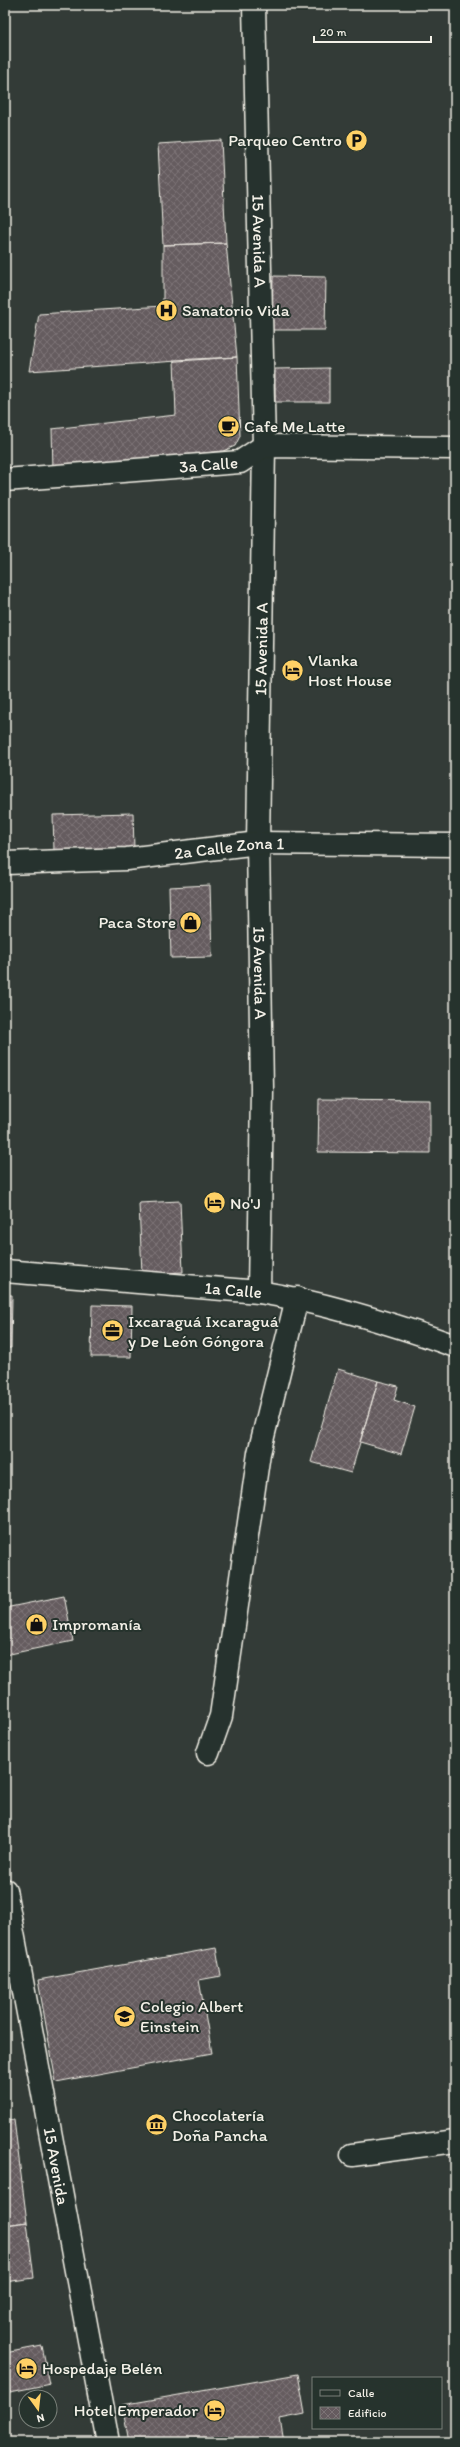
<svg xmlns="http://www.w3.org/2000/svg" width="460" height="2447" font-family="Itim,sans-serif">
<defs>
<pattern id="building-cross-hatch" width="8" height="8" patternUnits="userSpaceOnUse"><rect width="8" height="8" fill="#655b5f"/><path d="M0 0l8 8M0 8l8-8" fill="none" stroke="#7c7376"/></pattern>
</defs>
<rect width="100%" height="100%" fill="#333b37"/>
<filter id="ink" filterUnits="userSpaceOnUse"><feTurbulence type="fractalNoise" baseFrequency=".025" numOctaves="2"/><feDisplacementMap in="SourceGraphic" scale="8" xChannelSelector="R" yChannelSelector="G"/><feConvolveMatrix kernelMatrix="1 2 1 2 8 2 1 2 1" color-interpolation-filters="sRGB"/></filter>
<g filter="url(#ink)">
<path fill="url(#building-cross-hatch)" stroke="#f4f1e8" d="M221,140L226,243L163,245L158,144Z
M226,243L237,357L29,371L39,314L163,306V245Z
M273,276L326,277L325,330H272Z
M237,357L240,436L235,446L223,451L53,470L52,429L176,415L174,360Z
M329,368V402H275V369Z
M133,813L134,849L54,851L53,815Z
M210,885L212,957L171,958L169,887Z
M319,1099L430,1100V1153L318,1152Z
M180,1201L183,1272L142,1274L139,1203Z
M5,1295H12L11,1348H5Z
M92,1305L132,1306L131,1357H91Z
M338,1369L378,1381L351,1473L311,1462Z
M378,1381L398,1386L394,1400L415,1407L401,1454L360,1442Z
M64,1596L73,1641L5,1655V1608Z
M216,1948L221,1976L199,1980L212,2053L56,2082L38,1980Z
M14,2120L27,2222L5,2225V2121Z
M27,2222L34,2278L5,2282V2225Z
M42,2346L50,2384L5,2393V2353Z
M298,2374L305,2414L280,2419L284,2442H129L122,2405Z"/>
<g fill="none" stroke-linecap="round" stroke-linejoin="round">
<defs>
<g id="minor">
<path id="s1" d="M254,5L264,446L258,843L262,1089L259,1292"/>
<path id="s2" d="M5,480L240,462L264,446L455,448"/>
<path id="s3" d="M5,863L127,859L258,843L455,845"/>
<path d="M208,1753L221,1716L259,1453L297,1298"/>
<path id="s4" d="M5,1890L108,2442"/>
<path d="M352,2155L455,2141"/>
</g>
<g id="major">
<path id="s5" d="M5,1271L259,1292C327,1303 391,1323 455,1346"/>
</g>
</defs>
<use href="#minor" stroke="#f4f1e8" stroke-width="25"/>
<use href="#major" stroke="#f4f1e8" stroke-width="25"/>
<use href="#minor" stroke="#26332d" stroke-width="22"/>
<use href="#major" stroke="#26332d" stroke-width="22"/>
</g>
</g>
<defs>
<symbol id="parking-disc" viewBox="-11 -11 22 22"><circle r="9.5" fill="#ffd166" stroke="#26332d"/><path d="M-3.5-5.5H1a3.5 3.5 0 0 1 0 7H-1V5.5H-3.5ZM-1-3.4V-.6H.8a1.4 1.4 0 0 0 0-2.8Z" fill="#111"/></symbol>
<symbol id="hospital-disc" viewBox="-11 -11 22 22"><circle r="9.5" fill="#ffd166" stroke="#26332d"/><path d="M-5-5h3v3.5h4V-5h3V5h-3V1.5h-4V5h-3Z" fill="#111"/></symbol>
<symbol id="cafe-disc" viewBox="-11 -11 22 22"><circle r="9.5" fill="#ffd166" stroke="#26332d"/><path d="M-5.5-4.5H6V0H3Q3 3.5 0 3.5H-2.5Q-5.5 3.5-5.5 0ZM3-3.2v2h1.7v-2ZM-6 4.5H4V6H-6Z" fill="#111"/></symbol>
<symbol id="hotel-disc" viewBox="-11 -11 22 22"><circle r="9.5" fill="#ffd166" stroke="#26332d"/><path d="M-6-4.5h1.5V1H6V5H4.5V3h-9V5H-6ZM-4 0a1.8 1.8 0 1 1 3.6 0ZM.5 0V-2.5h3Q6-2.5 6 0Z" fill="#111"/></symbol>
<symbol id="shop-disc" viewBox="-11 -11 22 22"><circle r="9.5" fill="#ffd166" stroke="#26332d"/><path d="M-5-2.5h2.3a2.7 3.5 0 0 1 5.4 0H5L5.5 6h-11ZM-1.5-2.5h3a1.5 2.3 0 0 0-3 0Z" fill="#111"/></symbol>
<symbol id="office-disc" viewBox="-11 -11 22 22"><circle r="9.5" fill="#ffd166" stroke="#26332d"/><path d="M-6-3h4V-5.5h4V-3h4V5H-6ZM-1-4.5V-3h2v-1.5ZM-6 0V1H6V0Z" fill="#111"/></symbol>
<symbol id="school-disc" viewBox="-11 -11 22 22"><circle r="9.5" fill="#ffd166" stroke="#26332d"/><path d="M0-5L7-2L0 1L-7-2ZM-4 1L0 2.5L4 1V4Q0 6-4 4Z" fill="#111"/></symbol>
<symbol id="museum-disc" viewBox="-11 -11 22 22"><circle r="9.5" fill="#ffd166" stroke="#26332d"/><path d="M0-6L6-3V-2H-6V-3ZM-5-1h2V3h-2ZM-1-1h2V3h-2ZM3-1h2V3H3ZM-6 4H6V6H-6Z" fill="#111"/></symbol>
</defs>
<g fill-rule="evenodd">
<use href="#parking-disc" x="344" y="128" width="25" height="25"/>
<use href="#hospital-disc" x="154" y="298" width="25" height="25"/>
<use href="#cafe-disc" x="216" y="414" width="25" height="25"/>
<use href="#hotel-disc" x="280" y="658" width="25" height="25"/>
<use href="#shop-disc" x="178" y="910" width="25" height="25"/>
<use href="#hotel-disc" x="202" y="1190" width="25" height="25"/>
<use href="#office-disc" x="100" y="1318" width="25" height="25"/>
<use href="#shop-disc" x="24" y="1612" width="25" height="25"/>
<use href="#school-disc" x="112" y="2004" width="25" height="25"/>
<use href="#museum-disc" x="144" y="2112" width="25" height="25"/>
<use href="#hotel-disc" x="14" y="2356" width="25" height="25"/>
<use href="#hotel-disc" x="202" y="2398" width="25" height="25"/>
</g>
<g text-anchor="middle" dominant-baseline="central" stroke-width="4" stroke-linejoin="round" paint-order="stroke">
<g font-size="17" fill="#f4f1e8" stroke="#26332d" text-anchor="start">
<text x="342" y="140" text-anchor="end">Parqueo Centro</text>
<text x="182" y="310">Sanatorio Vida</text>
<text x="244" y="426">Cafe Me Latte</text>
<text x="308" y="660">Vlanka<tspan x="308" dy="20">Host House</tspan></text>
<text x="176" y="922" text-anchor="end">Paca Store</text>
<text x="230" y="1203">No'J</text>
<text x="128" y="1321">Ixcaraguá Ixcaraguá<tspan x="128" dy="20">y De León Góngora</tspan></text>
<text x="52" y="1624">Impromanía</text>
<text x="140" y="2006">Colegio Albert<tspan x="140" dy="20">Einstein</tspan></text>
<text x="172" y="2115">Chocolatería<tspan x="172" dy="20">Doña Pancha</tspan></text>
<text x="42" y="2368">Hospedaje Belén</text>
<text x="198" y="2410" text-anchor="end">Hotel Emperador</text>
</g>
<g font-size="17" fill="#f4f1e8" stroke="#26332d">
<text stroke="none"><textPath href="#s1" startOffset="236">15 Avenida A</textPath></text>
<text stroke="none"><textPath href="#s2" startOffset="204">3a Calle</textPath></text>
<text transform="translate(261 649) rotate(-89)">15 Avenida A</text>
<text stroke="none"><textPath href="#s3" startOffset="225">2a Calle Zona 1</textPath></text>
<text stroke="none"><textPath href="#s1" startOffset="968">15 Avenida A</textPath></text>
<text stroke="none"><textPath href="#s5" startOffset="229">1a Calle</textPath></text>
<text stroke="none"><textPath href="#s4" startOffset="281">15 Avenida</textPath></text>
</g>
</g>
<rect width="460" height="2447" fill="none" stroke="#26332d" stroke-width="20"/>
<rect x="10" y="10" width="440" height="2427" fill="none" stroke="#f4f1e8" stroke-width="1.5" filter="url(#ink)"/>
<rect x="312" y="2377" width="130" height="52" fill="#26332d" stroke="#787f78"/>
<rect x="320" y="2390" width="20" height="6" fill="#26332d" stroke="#787f78"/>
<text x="348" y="2397" font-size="12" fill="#f4f1e8">Calle</text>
<rect x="320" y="2407" width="20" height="12" fill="url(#building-cross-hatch)" stroke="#787f78"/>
<text x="348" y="2417" font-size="12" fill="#f4f1e8">Edificio</text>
<g transform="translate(38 2409) rotate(165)"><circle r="19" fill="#26332d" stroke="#787f78"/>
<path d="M0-3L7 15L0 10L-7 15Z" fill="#ffd166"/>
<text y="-6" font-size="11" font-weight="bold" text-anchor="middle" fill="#f4f1e8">N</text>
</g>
<path d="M314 36v6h117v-6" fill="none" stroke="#f4f1e8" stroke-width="2"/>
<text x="320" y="36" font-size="12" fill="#f4f1e8" stroke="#26332d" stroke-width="3" paint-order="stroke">20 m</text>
</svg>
